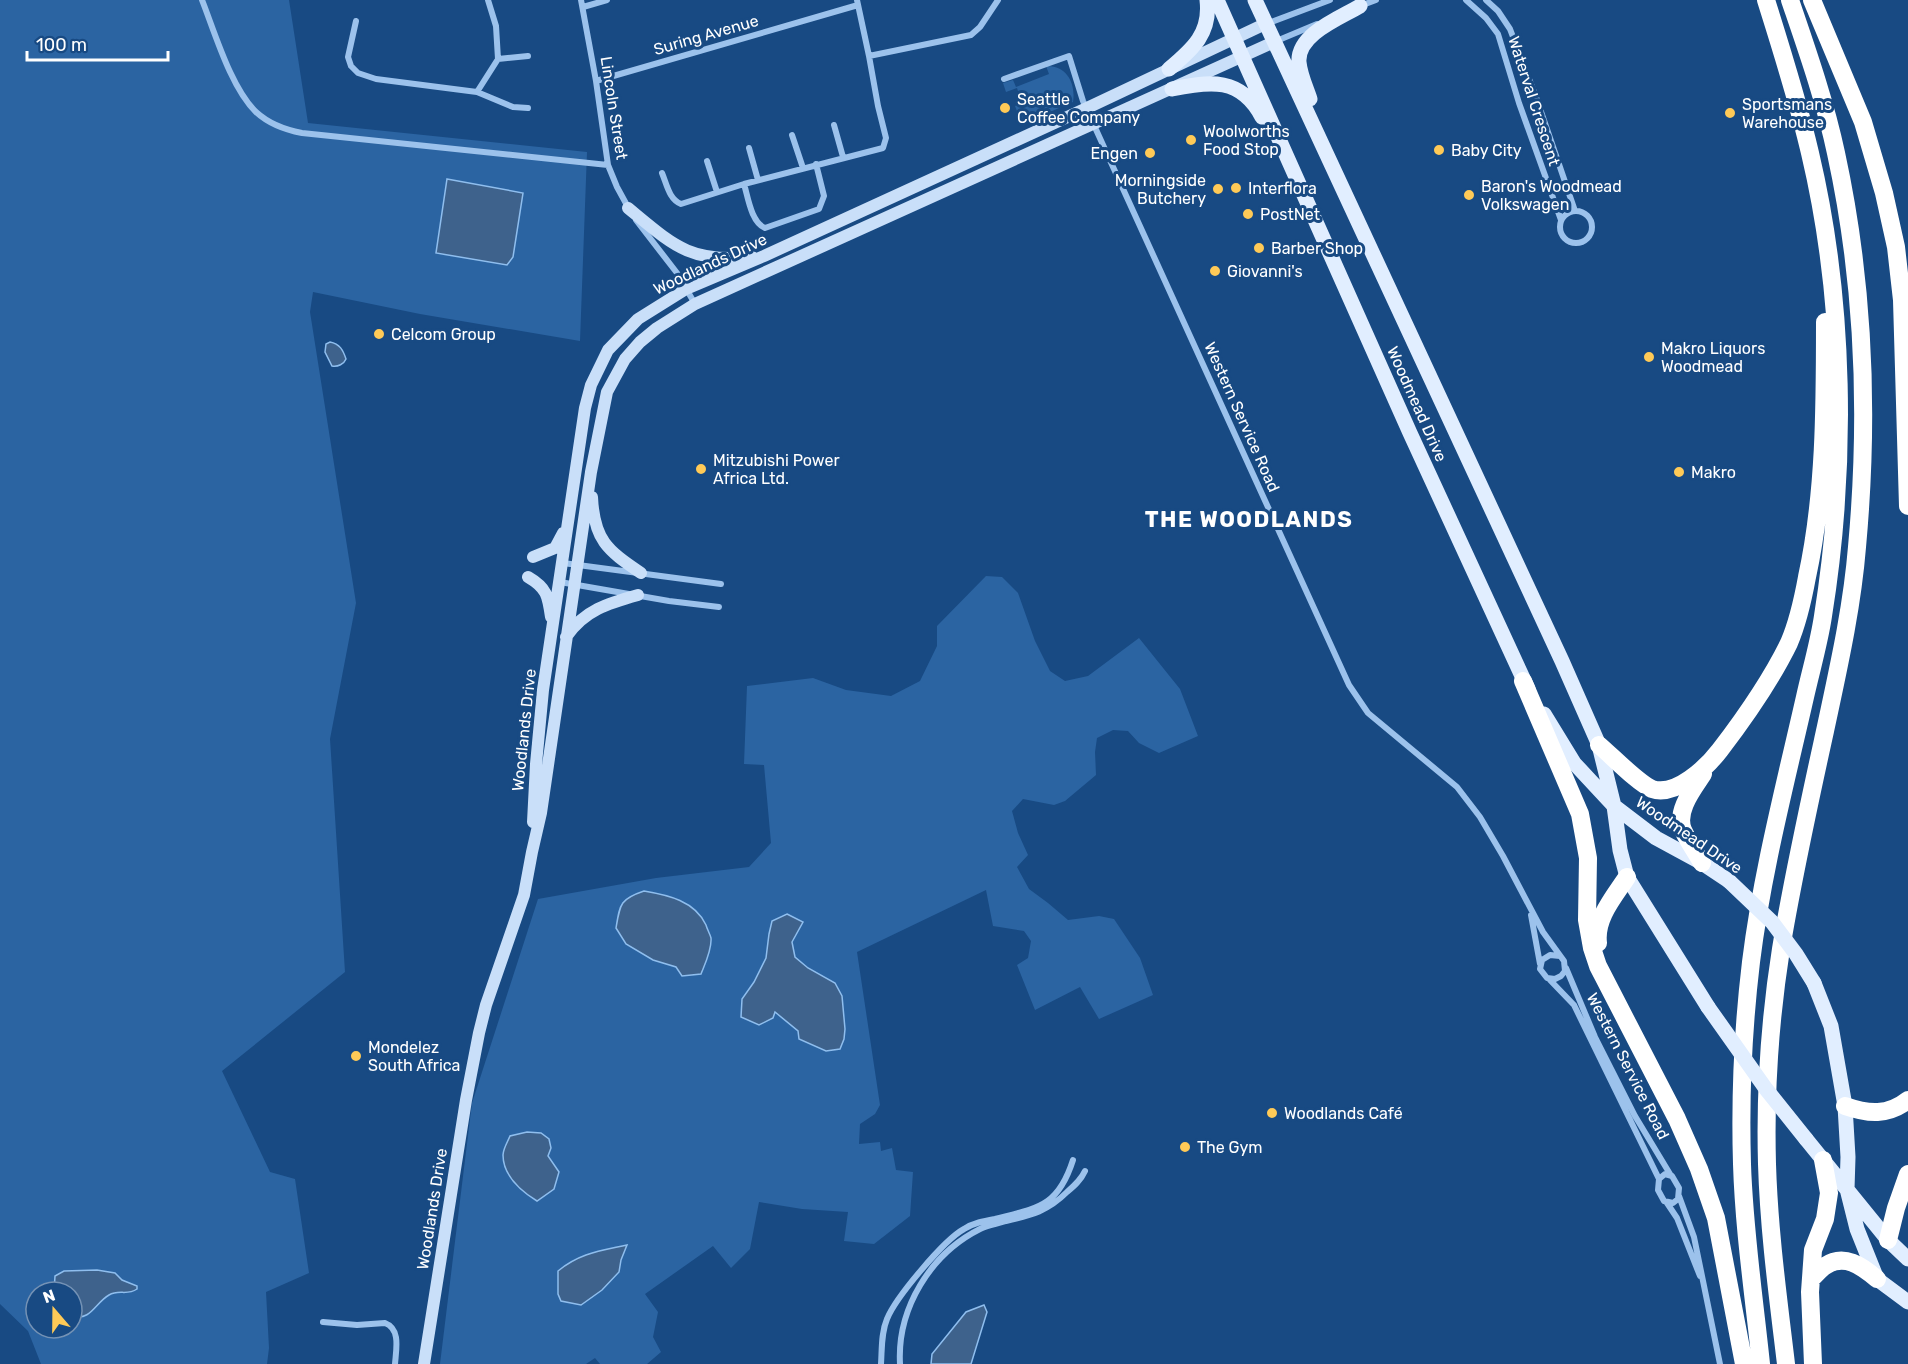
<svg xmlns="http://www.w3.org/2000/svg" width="1908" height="1364" font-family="Rubik,sans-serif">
<rect width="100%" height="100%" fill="#184a83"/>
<path fill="#2b64a2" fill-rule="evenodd" d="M0,0H289L308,123L587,152L580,341L420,314L313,292L310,312L356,603L330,739L345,972L222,1071L270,1172L295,1179L309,1273L266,1292L269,1348L267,1364H41L28,1331L0,1304ZM36,1292H72V1328H36Z
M1046,66C1067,65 1076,84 1073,102L1022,124L1015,106L1022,103L1017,88L1006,92L1003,83L1013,80L1016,87L1049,74Z
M986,576L1002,577L1018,593L1035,641L1050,671L1065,681L1088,676L1139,638L1180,689L1198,736L1159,753L1139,743L1128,731L1113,730L1097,738L1095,752L1096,775L1065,801L1054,805L1023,799L1012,811L1018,833L1028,855L1017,867L1029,889L1048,903L1068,920L1099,916L1114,919L1140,958L1153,995L1099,1019L1080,987L1035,1010L1017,965L1028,958L1031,941L1024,931L993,926L986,890L857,952L880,1105L875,1114L860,1124L859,1144L880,1142L881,1151L892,1148L896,1170L913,1172L910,1216L874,1244L844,1241L848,1212L802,1209L759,1202L750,1249L731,1268L713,1246L645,1294L658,1312L653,1337L661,1352L647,1364H600L595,1358L586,1364H440L472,1103L538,899L656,878L749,867L771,843L764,765L744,764L747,686L813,678L846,690L891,696L920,681L937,646V626Z"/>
<path fill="#3e628c" stroke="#8fbeee" stroke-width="1.5" d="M447,179L523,193L513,257L507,265L436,253Z
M330,342C340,344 343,350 346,359C344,364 338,367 332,366L325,352L326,344Z
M644,891C668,895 695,901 706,925C707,929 710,934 711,938C712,950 705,964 701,974L682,976L676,967L653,960L626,944L616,928C620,904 620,899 644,891Z
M787,914L803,922L792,942L795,957L808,968L835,983L842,996L845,1029L844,1039L840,1049L826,1051L799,1039L798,1031L775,1012L773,1018L759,1025L741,1017L742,999L754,982L766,958L769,934L772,921Z
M527,1132L541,1133L549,1139L551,1148L548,1156L559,1172L554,1189L537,1201C521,1191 503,1176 503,1155C503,1149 508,1141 510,1136Z
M627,1245L621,1260L619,1272L602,1290L581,1305L561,1301L558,1294V1271C580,1253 600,1251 627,1245Z
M97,1270L115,1273L122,1280L137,1286V1289C127,1296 119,1289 109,1295C95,1303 91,1321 73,1316L72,1292H54L55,1276L64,1271Z
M984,1305L987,1312L971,1364H931L932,1354L966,1312Z"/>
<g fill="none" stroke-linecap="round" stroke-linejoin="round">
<path stroke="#9cc2ec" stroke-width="6" d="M202,0C215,33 231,88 256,112C269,124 286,130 302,133L608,165
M581,0L596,81L608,165L617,187L629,209
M1466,0L1486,18L1498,34L1519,103L1561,220
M1486,0L1498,11L1510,29L1536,97L1575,211
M1360,6L1376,0
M583,7L607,0
M356,21L348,57L351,66L358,73L376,79L477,92L513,107L528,108
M1266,24L1330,0
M1274,42L1317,24
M869,56L971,35L980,27L998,0
M498,59L528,56
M1004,79L1069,56L1083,101L1349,685L1368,713L1457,787L1480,817L1503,856L1543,932L1564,961L1565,971L1561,976L1555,979L1547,978L1540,969L1542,960L1550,955L1560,956
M596,81L858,5
M477,92L498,59L496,26L488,0
M834,125L843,157
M792,135L803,168
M749,148L758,180
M707,161L717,192
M662,173C667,185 669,199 681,204L744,184L883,148L886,138L878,106L869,56L857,0
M744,184C748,197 751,222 765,228L819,209L824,196L816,164
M1560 227a16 16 0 1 1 32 0a16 16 0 1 1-32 0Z
M636,220L677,273L695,304
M563,563L721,584
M560,582L669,601L719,607
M1531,915L1540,964
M1566,968L1595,1037L1635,1116L1670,1174
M1549,979L1574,1005L1659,1179
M1665,1174L1672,1176L1679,1188L1678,1199L1673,1203L1664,1201L1658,1190L1659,1179Z
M1679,1196L1694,1237L1720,1364
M1667,1203L1677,1218L1700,1276
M323,1322L357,1325L385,1323C401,1329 396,1350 395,1364
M881,1364C882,1349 881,1333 887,1319C896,1297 944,1240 964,1229C973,1223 984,1221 995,1219C1038,1208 1058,1207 1073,1160
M900,1364C897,1309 930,1254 980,1229C988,1225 997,1224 1006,1221C1032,1215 1048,1211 1067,1192C1074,1186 1081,1180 1085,1171"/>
<path stroke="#c9dff9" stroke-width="12" d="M628,208C674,246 690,263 752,257
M592,497C594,540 607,550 641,573
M533,557L555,548L563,533
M528,577C547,588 548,596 551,617
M566,637C584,610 609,603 638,595
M533,822L536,764L543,690L585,408L591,385L608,350L638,319L686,289L764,256L1087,108L1265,24
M424,1364L466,1100L479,1033L486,1005L524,895L532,852L541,813L591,472L607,392L625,359L640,342L657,328L695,304L1274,42"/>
<path stroke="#e1eeff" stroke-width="15" d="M1217,0L1410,433L1528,689
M1255,0L1562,661L1599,745L1614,806L1620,850L1627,877L1708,1007
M1169,69C1193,49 1211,33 1207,0
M1172,89C1210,81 1241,77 1262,117
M1310,99C1306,87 1300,74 1299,62C1297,34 1340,18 1360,6
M1544,714L1574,763L1614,806L1656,838L1702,863L1729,881
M1814,983L1831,1026L1845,1106L1848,1157L1847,1189L1857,1229L1877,1279L1908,1302
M1806,1139L1888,1240L1908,1259"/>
<path stroke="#fff" stroke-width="18" d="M1812,0L1863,122L1884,193L1896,247L1902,300L1908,506
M1523,681L1580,814L1588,858L1587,920L1592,948L1598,966L1677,1119L1699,1169L1716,1218L1744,1364
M1599,745C1612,756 1638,783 1652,789C1676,797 1707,767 1720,750C1746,716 1770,682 1789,643C1798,622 1803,599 1807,577C1825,494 1825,407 1825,322
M1702,863C1696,852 1688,841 1683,830C1675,811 1694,788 1703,774
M1598,943C1595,918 1614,897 1627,877
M1845,1106C1868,1114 1888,1116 1908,1100
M1888,1240L1896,1208L1908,1174
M1811,1279C1816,1275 1820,1269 1825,1266C1844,1253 1862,1266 1877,1279
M1761,1364C1754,1297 1744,1230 1742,1164C1740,1097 1743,1029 1751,962C1762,873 1785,785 1805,697C1811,670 1819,643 1823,616C1847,466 1845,301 1810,153C1798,101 1782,51 1766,0
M1786,1364C1778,1297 1769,1231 1767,1164C1765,1092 1770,1019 1781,949C1793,876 1809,804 1825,731C1838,670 1852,609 1857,547C1869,416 1864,282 1836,153C1825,101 1807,50 1790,0
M1813,1364L1810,1292L1813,1250L1825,1219L1829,1193L1823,1160"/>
<path stroke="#e1eeff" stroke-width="15" d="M1729,881L1772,922L1796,954L1814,983
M1708,1007L1766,1089L1806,1139"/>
</g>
<g fill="#ffca57" stroke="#184a83" stroke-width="2">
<circle cx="1005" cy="108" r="6"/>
<circle cx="1730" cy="113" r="6"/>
<circle cx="1191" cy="140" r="6"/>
<circle cx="1439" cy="150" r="6"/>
<circle cx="1150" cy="153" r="6"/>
<circle cx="1236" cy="188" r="6"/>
<circle cx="1218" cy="189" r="6"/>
<circle cx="1469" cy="195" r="6"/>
<circle cx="1248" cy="214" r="6"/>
<circle cx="1259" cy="248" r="6"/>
<circle cx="1215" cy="271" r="6"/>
<circle cx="379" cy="334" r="6"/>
<circle cx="1649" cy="357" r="6"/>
<circle cx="701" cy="469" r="6"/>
<circle cx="1679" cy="472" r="6"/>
<circle cx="356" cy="1056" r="6"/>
<circle cx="1272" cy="1113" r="6"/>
<circle cx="1185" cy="1147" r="6"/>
</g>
<g text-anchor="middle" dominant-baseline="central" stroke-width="6" stroke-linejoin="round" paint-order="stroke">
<g font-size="16" fill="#fff" stroke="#184a83">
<text transform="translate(706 35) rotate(-16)">Suring Avenue</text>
<text transform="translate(1534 101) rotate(72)">Waterval Crescent</text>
<text transform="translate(614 108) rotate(81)">Lincoln Street</text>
<text transform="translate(710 264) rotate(-25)">Woodlands Drive</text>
<text transform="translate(1417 404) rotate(66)">Woodmead Drive</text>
<text transform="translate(1242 417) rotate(66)">Western Service Road</text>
<text transform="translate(524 730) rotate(-84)">Woodlands Drive</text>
<text transform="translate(1689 835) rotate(34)">Woodmead Drive</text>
<text transform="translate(1628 1066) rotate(63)">Western Service Road</text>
<text transform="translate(432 1209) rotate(-81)">Woodlands Drive</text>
</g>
<g font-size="16" fill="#fff" stroke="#184a83" text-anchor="start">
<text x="1017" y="99">Seattle<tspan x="1017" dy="18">Coffee Company</tspan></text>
<text x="1742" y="104">Sportsmans<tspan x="1742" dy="18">Warehouse</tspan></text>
<text x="1203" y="131">Woolworths<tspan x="1203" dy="18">Food Stop</tspan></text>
<text x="1451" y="150">Baby City</text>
<text x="1138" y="153" text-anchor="end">Engen</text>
<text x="1206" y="180" text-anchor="end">Morningside<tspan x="1206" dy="18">Butchery</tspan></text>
<text x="1481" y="186">Baron's Woodmead<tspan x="1481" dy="18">Volkswagen</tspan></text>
<text x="1248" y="188">Interflora</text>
<text x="1260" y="214">PostNet</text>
<text x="1271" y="248">Barber Shop</text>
<text x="1227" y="271">Giovanni's</text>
<text x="391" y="334">Celcom Group</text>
<text x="1661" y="348">Makro Liquors<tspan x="1661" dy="18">Woodmead</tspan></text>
<text x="713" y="460">Mitzubishi Power<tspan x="713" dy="18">Africa Ltd.</tspan></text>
<text x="1691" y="472">Makro</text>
<text x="368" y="1047">Mondelez<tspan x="368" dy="18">South Africa</tspan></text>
<text x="1284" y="1113">Woodlands Café</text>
<text x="1197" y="1147">The Gym</text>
</g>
<g font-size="22" font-weight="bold" letter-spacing="1.5" fill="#fff" stroke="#184a83">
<text x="1249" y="519">THE WOODLANDS</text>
</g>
</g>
<g transform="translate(54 1310) rotate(340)"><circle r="28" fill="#184a83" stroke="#7492b5" stroke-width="1.5"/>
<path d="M0-4.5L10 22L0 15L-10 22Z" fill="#ffca57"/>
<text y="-9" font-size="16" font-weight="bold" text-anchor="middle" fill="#ffffff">N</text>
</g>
<path d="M27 51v9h141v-9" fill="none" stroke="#ffffff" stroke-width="3"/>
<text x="36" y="51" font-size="18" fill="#ffffff" stroke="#184a83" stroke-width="4.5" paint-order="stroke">100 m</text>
</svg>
